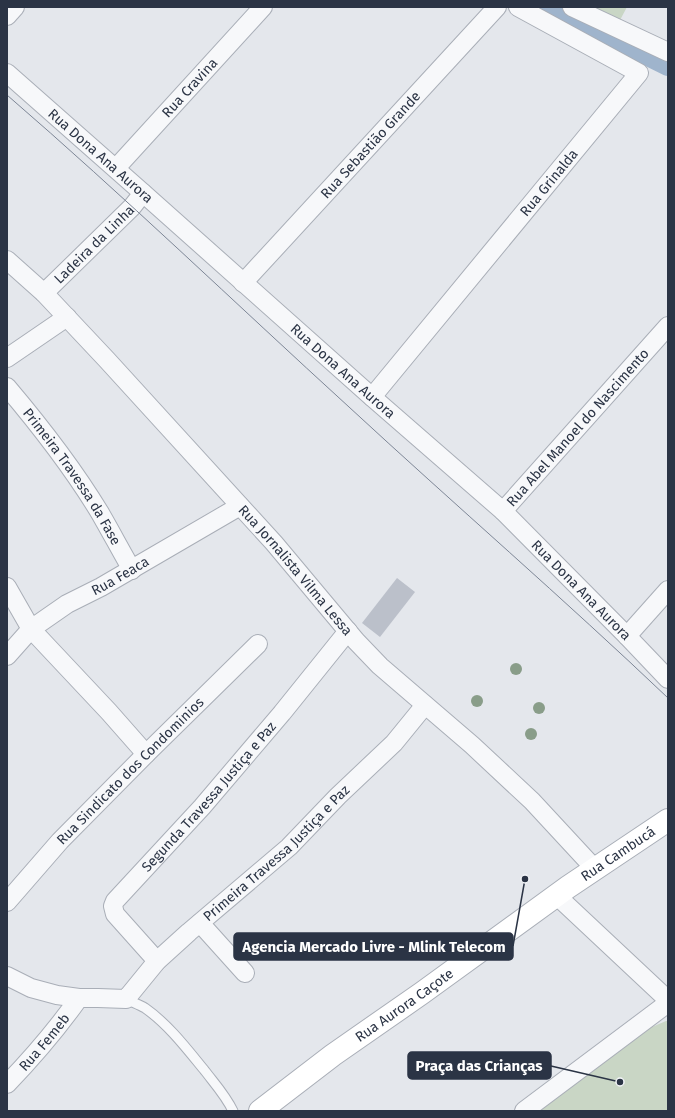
<svg xmlns="http://www.w3.org/2000/svg" width="675" height="1118" font-family="'Fira Sans',sans-serif">
<rect width="100%" height="100%" fill="#e4e7ec"/>
<path fill="#c9d6c5" d="M586,7H627L619,22Z
M666,1021H668V1111H533L645,1030Z"/>
<g fill="none" stroke-linecap="round" stroke-linejoin="round">
<path stroke="#9fb4cc" stroke-width="20" d="M549,7L668,66"/>
</g>
<path fill="#bbc0ca" d="M397,578L415,592L380,637L362,623Z"/>
<g fill="none" stroke-linecap="round" stroke-linejoin="round">
<defs>
<path id="service" d="M126,999C132,1002 140,1005 145,1008C169,1025 187,1049 205,1071C215,1084 226,1096 233,1111"/>
<g id="minor">
<path d="M572,7L668,52"/>
<path d="M7,16L15,7"/>
<path id="s1" d="M7,73L143,193L372,397L503,511L627,636L668,679"/>
<path id="s2" d="M116,168L263,7"/>
<path id="s3" d="M7,260L44,293L107,360L274,543L356,641L380,666L472,745L532,801L595,869"/>
<path id="s4" d="M243,283L497,7"/>
<path id="s5" d="M44,293L132,207L143,193"/>
<path d="M7,358L67,317"/>
<path id="s6" d="M7,387C40,426 74,470 100,513C111,532 121,551 132,570"/>
<path id="s7" d="M372,397L639,73L518,7"/>
<path id="s8" d="M503,511L668,326"/>
<path d="M7,587L31,629L109,712L146,754"/>
<path d="M627,636L668,590"/>
<path id="s9" d="M7,656L31,629L67,604L101,587L240,506"/>
<path d="M556,895L668,1000"/>
<path id="s10" d="M7,902L60,841L146,754L258,644"/>
<path d="M200,923L245,973"/>
<path id="s11" d="M157,961L115,914L113,906L115,901L202,807L282,713L348,631"/>
<path id="s12" d="M7,976L31,988L57,995L79,998H98L126,999L157,961L189,932L289,847L338,796L394,743L425,705"/>
<path id="s13" d="M7,1084C33,1057 57,1029 79,998"/>
<path d="M524,1111L668,1003"/>
</g>
<g id="secondary">
<path id="s14" d="M260,1111L333,1055L422,993L568,887L668,820"/>
</g>
</defs>
<use href="#service" stroke="#a9aeb7" stroke-width="11"/>
<use href="#minor" stroke="#a9aeb7" stroke-width="20"/>
<use href="#secondary" stroke="#a9aeb7" stroke-width="24"/>
<use href="#service" stroke="#f7f8fa" stroke-width="9"/>
<use href="#minor" stroke="#f7f8fa" stroke-width="18"/>
<use href="#secondary" stroke="#fff" stroke-width="22"/>
<path stroke="#7d8696" stroke-width="1" d="M7,95C124,196 235,303 349,407C455,505 564,599 668,698"/>
</g>
<g fill="#899d89">
<circle cx="516" cy="669" r="6"/>
<circle cx="477" cy="701" r="6"/>
<circle cx="539" cy="708" r="6"/>
<circle cx="531" cy="734" r="6"/>
</g>
<g text-anchor="middle" dominant-baseline="central" stroke-width="3" stroke-linejoin="round" paint-order="stroke">
<g font-size="14" fill="#2b3445" stroke="#f4f6f9">
<text stroke="none"><textPath href="#s2" startOffset="109">Rua Cravina</textPath></text>
<text stroke="none"><textPath href="#s4" startOffset="188">Rua Sebastião Grande</textPath></text>
<text stroke="none"><textPath href="#s1" startOffset="125">Rua Dona Ana Aurora</textPath></text>
<text stroke="none"><textPath href="#s7" startOffset="278">Rua Grinalda</textPath></text>
<text stroke="none"><textPath href="#s5" startOffset="70">Ladeira da Linha</textPath></text>
<text stroke="none"><textPath href="#s1" startOffset="449">Rua Dona Ana Aurora</textPath></text>
<text stroke="none"><textPath href="#s8" startOffset="112">Rua Abel Manoel do Nascimento</textPath></text>
<text stroke="none"><textPath href="#s6" startOffset="111">Primeira Travessa da Fase</textPath></text>
<text stroke="none"><textPath href="#s3" startOffset="424">Rua Jornalista Vilma Lessa</textPath></text>
<text stroke="none"><textPath href="#s9" startOffset="140">Rua Feaca</textPath></text>
<text stroke="none"><textPath href="#s1" startOffset="773">Rua Dona Ana Aurora</textPath></text>
<text stroke="none"><textPath href="#s10" startOffset="180">Rua Sindicato dos Condominios</textPath></text>
<text stroke="none"><textPath href="#s11" startOffset="217">Segunda Travessa Justiça e Paz</textPath></text>
<text stroke="none"><textPath href="#s12" startOffset="333">Primeira Travessa Justiça e Paz</textPath></text>
<text stroke="none"><textPath href="#s14" startOffset="441">Rua Cambucá</textPath></text>
<text stroke="none"><textPath href="#s14" startOffset="179">Rua Aurora Caçote</textPath></text>
<text stroke="none"><textPath href="#s13" startOffset="56">Rua Femeb</textPath></text>
</g>
</g>
<path fill="none" stroke="#2b3445" stroke-width="1.5" d="M525 879L513 946M620 1082L551 1066"/>
<g fill="#2b3445" stroke="#f4f6f9" stroke-width="1.5">
<circle cx="525" cy="879" r="4"/>
<circle cx="620" cy="1082" r="4"/>
</g>
<g fill="#2b3445" stroke="#2b3445" stroke-width="1.5">
<rect x="234" y="933" width="279" height="27" rx="4"/>
<rect x="408" y="1052" width="143" height="27" rx="4"/>
</g>
<g font-size="15" text-anchor="middle" font-weight="bold" fill="#fff">
<text x="374" y="952">Agencia Mercado Livre - Mlink Telecom</text>
<text x="479" y="1071">Praça das Crianças</text>
</g>
<rect width="675" height="1118" fill="none" stroke="#2b3445" stroke-width="16"/>
</svg>
